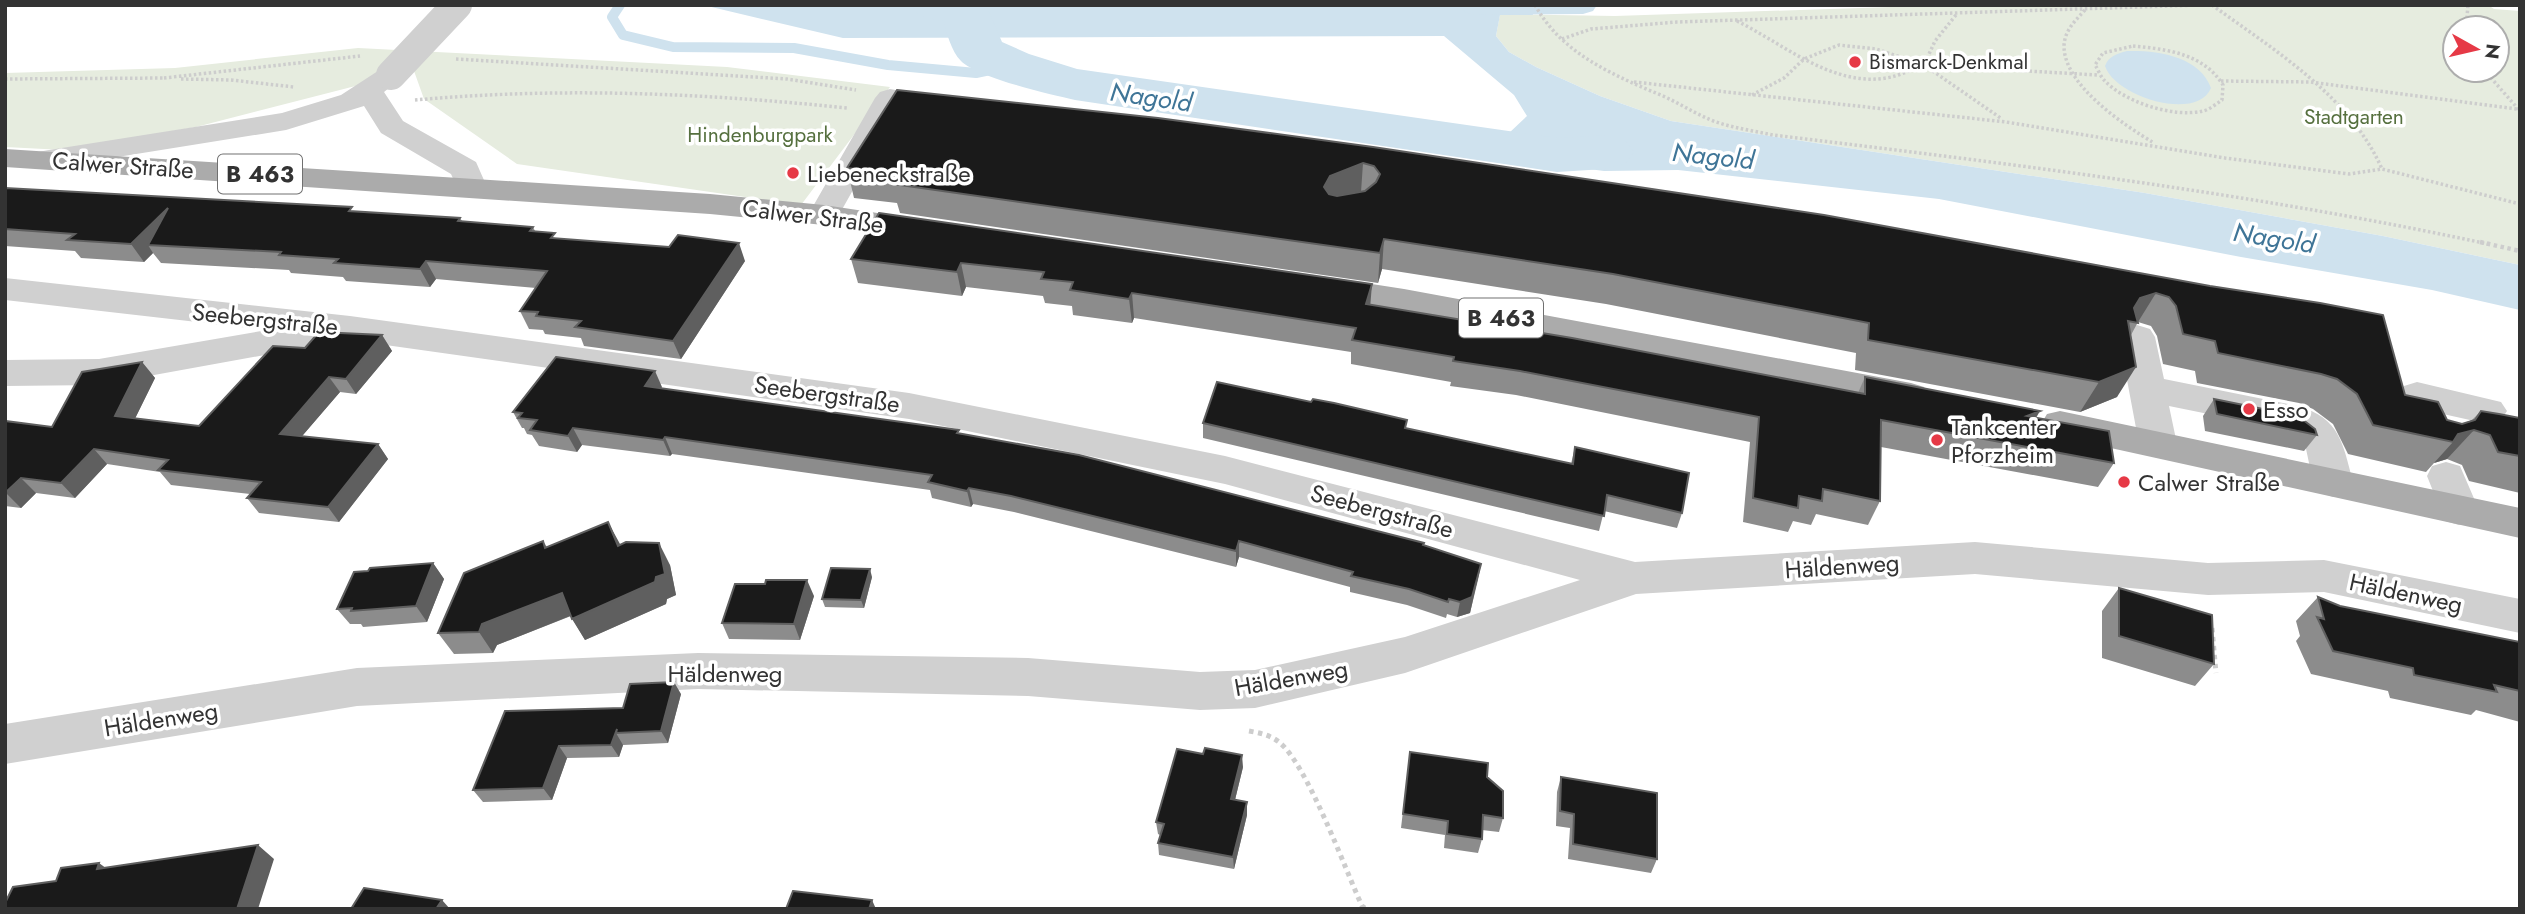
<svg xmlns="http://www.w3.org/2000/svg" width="2525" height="914" font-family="Jost,sans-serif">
<rect width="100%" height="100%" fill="#fff"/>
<path fill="#e6ecdf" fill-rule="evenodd" d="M1950,5H2488L2494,9L2520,11V265L2383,236L2145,193L1671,121L1600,96L1536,67L1509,52L1496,36L1500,14L1615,16ZM2455,28H2497V70H2455Z
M358,48L727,67L890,87L801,205L517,164L424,99L414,71L196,127L64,150L5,147V73L175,68Z"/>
<path fill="#cfe2ee" d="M703,5H1530L1533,15H1500L1496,36L1509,52L1536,67L1600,96L1671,121L2145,193L2383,236L2520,265V310L2432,290L2241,257L1939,199L1678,170L1604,171L1504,158L1508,134L1527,116L1514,95L1444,36L843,38Z
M2127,51C2156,50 2200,56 2211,88C2197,122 2115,97 2105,66C2109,56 2116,54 2127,51Z"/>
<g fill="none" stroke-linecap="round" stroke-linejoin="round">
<path stroke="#cfe2ee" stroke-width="10" d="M620,5L612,17L623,35L673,47L794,48L888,65L976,73L1009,66"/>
<path fill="#cfe2ee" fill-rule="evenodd" d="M1597,5L1593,11L1583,14L1475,15L1465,12L1460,6Z"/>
<path fill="#cfe2ee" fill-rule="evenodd" d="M912,5H986L1002,42L1029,54L1077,69L1557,138L1605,135L1625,140L1634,152L1625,164L1605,169L1557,172L1075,100C1049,94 978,78 961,61C951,51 947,33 943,21L919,16Z"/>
<path stroke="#cdcdcd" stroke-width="3.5" stroke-dasharray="2.5 2.5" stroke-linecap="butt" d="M1535,5C1562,54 1613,75 1663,96C1681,104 1697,115 1716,122C1734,128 1754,131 1773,135C2012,164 2252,193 2488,244
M2212,5C2274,50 2350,96 2382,169
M2085,10C2075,21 2064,31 2064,47C2065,86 2124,125 2154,143
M1956,15L1935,41L1924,65L2002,119
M1737,21C1782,43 1832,87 1886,78C1899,76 1910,70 1922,66
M2466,28L2468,5
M1562,39L1591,29L1677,22L2201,5
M2133,46C2167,49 2204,54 2223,85L2222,100C2216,104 2209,110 2203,111C2173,118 2124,102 2104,80C2100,76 2098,69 2095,65L2103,53Z
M456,59L787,79L856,90
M2484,70L2520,111
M164,78L360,56
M5,79L165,78
M181,79L231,80L294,87
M2221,81L2310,82L2517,109
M1634,82L2006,122L2225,158L2349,174L2382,169L2520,204
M1752,95L1784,78L1804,59L1839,45L1876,49L1924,65L2097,75
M415,100C560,87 702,93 847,108"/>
<path stroke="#cdcdcd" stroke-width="4.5" stroke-dasharray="3.5 3.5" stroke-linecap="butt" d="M2480,242L2520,251"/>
<path stroke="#cdcdcd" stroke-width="5" stroke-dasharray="4.5 4.5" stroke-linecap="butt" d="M2212,628L2216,673
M1249,731C1260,733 1270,735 1279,742C1307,764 1345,869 1362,906L1366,909"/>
<path fill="#d0d0d0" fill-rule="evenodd" d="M391,66L401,69L405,75L384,92L403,121L476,162L487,187L482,194L471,196L460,194L451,174L381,133L364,106L286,130L49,168L38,166L34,159L38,152L49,150L282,113L341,95L381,69Z
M890,89L952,100L957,106L952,112L942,115L899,108L835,222L824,225L813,222L808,215L875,98L880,92Z
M5,278L350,316L909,393L1225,456L1635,562L1975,542L2208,563L2324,560L2520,599V633L2324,592L2208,595L1975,574L1636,594L1405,673L1255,708L1200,710L1028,696L698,689L357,706L5,764V724L357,668L698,653L1028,658L1200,672L1255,670L1405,637L1580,580L1225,484L909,419L350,340L320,336L316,344L303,348L99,385L5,386V360L99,359L267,330L5,300Z
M2137,325L2150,329L2155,337L2164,379L2298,406C2340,418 2343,444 2353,482L2347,492L2333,497L2319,492L2313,482L2305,444L2287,430L2169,406L2177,444L2171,454L2158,458L2145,454L2139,444L2119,337L2124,329Z
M2417,382L2501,402L2507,411L2501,420L2488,424L2443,414L2453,437L2447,447L2434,451L2421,447L2399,395L2404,386Z
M2446,462L2460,466L2479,510L2473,521L2459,525L2445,521L2427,476L2432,466Z"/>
<path fill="#ababab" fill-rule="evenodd" d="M5,149L710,194L824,205L924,220L936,223L940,230L936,237L924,240L824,225L710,214L5,167Z
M1320,276L1404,289L1911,383L1924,387L1929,396L1924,405L1911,409L1308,295L1303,287L1308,279Z
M2060,411L2520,508V538L2047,434L2041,424L2047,414Z"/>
<path stroke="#d0d0d0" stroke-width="30" d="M391,75L457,5"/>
</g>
<path fill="#8c8c8c" d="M897,90L2210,286L2447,420L2462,424L2472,420L2481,411L2520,418V493L2469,481L2462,465L2447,459L2434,463L2426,472L2348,454L2333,424L2313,409L2299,403L2197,383L2195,371L2163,364L2157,336L2151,326L2138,322L2131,335L2117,397L2080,412L1855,370L1856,353L1606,304L1382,269L1378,283L900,213L897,203L854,198L847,168Z
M5,188L460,218L462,221L533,227L535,231L558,239L745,261L681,359L584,346L581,338L545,334L543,330L529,329L520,311L536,288L436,279L430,287L346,281L343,277L291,273L289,270L161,263L153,253L144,262L81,258L75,251L5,246Z
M879,213L1370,305L1858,393L1865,377L2036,418L2114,463L2098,487L1881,447L1880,501L1868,525L1816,514L1811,525L1793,521L1788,532L1743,522L1750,442L1516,395L1450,386L1451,382L1351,364V352L1134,318L1132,323L1073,315L1072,306L1045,303L1043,296L966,287L962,296L858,283L851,259Z
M382,335L392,351L356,394L340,392L302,436L378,444L388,459L339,522L259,513L247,498L250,494L171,485L160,472L107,464L75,498L36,493L21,508L5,506V421L52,427L142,362L155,378L135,418L199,426L305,348Z
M662,387L661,388L959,434L1423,545L1481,564L1478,580L1470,613L1457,617L1447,614L1446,618L1407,605L1350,592V587L1239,557L1236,567L1014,512L973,504L971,507L932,498L930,490L672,454L670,456L582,445L577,452L539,446L532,435L527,434L524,428H522L513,412Z
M2214,399L2317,435L2304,451L2205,431L2203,416Z
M1203,423L1406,428L1571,464L1575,447L1682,513L1677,528L1604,511L1599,531L1203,438Z
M543,541L547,547L620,545L670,565L676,595L667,599L666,604L585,640L571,616L497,645L493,653L454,654L438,633Z
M433,563L444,579L427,622L363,627L361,624H350L337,609L368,571Z
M872,577L864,608L825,607L822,599Z
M765,584L814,596L800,640L729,639L722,623Z
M2119,588L2214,664L2195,686L2102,658V611Z
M2318,597L2340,606L2520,642V722L2476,710L2471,715L2390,698L2388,691L2311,674L2296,641L2300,636L2296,621Z
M681,694L668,743L623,745L619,757L567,758L552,800L483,802L473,790L623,708Z
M1410,752L1503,818L1499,832L1482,830V839L1478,853L1444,848L1445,835L1401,828Z
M1243,767L1235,800L1247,802V815L1234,869L1159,855L1158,843L1160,835L1158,834L1156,822Z
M1561,777L1657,859L1651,873L1568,859L1570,828L1556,826L1557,792Z"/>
<path fill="#5f5f5f" d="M1363,163L1361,192L1323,217L1324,187L1330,176Z
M168,208L148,245L153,253L144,262L131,244Z
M1384,239L1382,269L1378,283L1380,253Z
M739,243L745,261L681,359L673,341Z
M426,261L436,279L430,287L420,269Z
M961,263L966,287L962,296L957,272Z
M1372,284L1370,309L1366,304Z
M1132,293L1134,318L1132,323L1129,299Z
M2156,293L2138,322L2128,321L2140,298Z
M382,335L392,351L356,394L346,379Z
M142,362L155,378L129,431L115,416Z
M2136,367L2117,397L2080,412L2099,382Z
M655,371L662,387L652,402L645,386Z
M329,377L340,392L291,449L280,434Z
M2040,411L2026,435L2027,416Z
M573,428L582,445L577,452L568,436Z
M2474,430L2447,459L2434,463L2453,442L2458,434Z
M665,437L672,454L670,456L663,440Z
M378,444L388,459L339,522L328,507Z
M94,449L107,464L75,498L61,483Z
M21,478L36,493L21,508L6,493Z
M969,488L973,504L971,507L967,491Z
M608,522L620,544L630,567L618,546Z
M1239,541V557L1236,567V551Z
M659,543L670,565L676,595L667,599L666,604L585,640L572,619Z
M433,563L444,579L427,622L416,606Z
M1481,564L1470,613L1457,617L1460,602Z
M870,569L872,577L864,608L861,600Z
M807,580L814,596L800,640L794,624Z
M562,593L575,614L497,645L493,653L479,632L482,624Z
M674,682L681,694L668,743L661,731Z
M616,733L623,745L619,757L611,745Z
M559,746L567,758L552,800L543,788Z
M1242,755L1243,767L1232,812L1231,799Z
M1247,802V815L1234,869L1233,857Z
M258,845L274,859L258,909H237Z
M99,863L118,877L97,869Z
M442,900L450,909H436Z
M872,900L876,909H869Z"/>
<path fill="#1a1a1a" stroke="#5f5f5f" stroke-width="2" fill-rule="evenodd" d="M897,90L1158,118L1373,147L1824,215L2210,286L2320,303L2383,315L2405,395L2438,402L2447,420L2462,424L2475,420L2481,411L2499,414L2520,418V456L2498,452L2490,435L2474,430L2458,434L2453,442L2373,425L2357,394L2337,379L2321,374L2218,353L2215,341L2183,334L2176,306L2169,297L2156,293L2140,298L2134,308L2138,323L2128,321L2136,367L2099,382L1868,340L1869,323L1613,274L1384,239L1380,253L893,184L899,174L847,168ZM1363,163L1374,166L1380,174L1376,182L1365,191L1337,196L1329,194L1324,187L1330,176Z
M5,188L352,207L349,211L460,218L458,221L533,227L530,231L555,233L551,238L669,247L678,235L739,243L673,341L575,327L581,321L536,316L538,312L520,311L547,271L426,261L420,269L334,263L338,259L279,255L281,252L148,245L168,208L131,244L67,240L75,234L5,229Z
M879,213L1372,284L1366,304L1572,338L1865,394V377L2040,411L2027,416L2109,431L2114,463L1881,420L1880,501L1823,489L1822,501L1799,496L1798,508L1753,498L1759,417L1520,371L1453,361L1454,357L1352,340L1356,328L1132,293L1129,299L1070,290L1073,282L1041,279L1044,272L961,263L957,272L851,259Z
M319,332L382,335L346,379L329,377L280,434L378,444L328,507L247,498L261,482L158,470L168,460L94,449L61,483L21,478L5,493V421L52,427L82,372L142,362L115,416L199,426L273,346L305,348Z
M556,357L655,371L645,386L959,430L957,433L1079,455L1424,543L1423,545L1481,564L1472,597L1460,602L1449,599L1448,602L1409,589L1351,576L1353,572L1239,541L1236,551L1011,496L969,488L967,491L928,482L932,475L665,437L663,440L573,428L568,436L530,430L537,420L518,418L522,413L513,412Z
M1217,382L1311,402L1313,399L1334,403L1407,420L1405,428L1573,464L1575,447L1689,473L1682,513L1607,495L1604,516L1203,423Z
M2214,399L2298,416L2315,429L2317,435L2217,414Z
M608,522L618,546L626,542L659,543L665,574L656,577L655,582L572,619L562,593L482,624L479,632L438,633L464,573L543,541L545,548Z
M433,563L416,606L351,611L352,608L337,609L354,572L368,571L370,568Z
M831,568L870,569L861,600L822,599Z
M766,580H807L794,624L722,623L735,584H765Z
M2119,588L2212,615L2214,664L2119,636Z
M2318,597L2340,606L2520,642V691L2494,685L2497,692L2414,675L2413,668L2333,651L2317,617L2324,619Z
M674,682L661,731L616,733L617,729L611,745L559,746L543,788L473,790L505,711L623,708L630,684Z
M1205,748L1242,755L1231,799L1247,802L1233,857L1158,843L1164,824L1156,822L1177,749L1203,754Z
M1410,752L1488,763L1487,777L1503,791V818L1483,815L1482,839L1447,834L1448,821L1403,814Z
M1561,777L1657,793V859L1573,844L1574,814L1560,811Z
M258,845L237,909H5V903L13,887L56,881L61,868L99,863L97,869Z
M364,888L442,900L436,909H351Z
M793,891L872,900L869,909H786Z"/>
<g fill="#e63946" stroke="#fff" stroke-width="2.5">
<circle cx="1855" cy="62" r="7"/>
<circle cx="793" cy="173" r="7"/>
<circle cx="2249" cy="409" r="7"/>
<circle cx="1937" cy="440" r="7"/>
<circle cx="2124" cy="482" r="7"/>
</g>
<g text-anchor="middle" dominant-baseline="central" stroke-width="7" stroke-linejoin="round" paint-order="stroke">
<g font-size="21" fill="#333" stroke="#fff" text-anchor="start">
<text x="1869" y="62">Bismarck-Denkmal</text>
</g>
<g font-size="21" fill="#56703f" stroke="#fff">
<text x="2354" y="117">Stadtgarten</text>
<text x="760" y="135">Hindenburgpark</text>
</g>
<g fill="#fff" stroke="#707070" stroke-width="2">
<rect x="218" y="154.5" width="84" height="39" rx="5"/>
<rect x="1459" y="298.5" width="84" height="39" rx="5"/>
</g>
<g font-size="23" font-weight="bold" fill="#333">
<text x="260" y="174">B 463</text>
<text x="1501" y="318">B 463</text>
</g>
<g font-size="24" fill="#333" stroke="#fff">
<text transform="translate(123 165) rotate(4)">Calwer Straße</text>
<text transform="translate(813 216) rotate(7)">Calwer Straße</text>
<text transform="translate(265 319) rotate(6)">Seebergstraße</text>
<text transform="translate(827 394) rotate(8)">Seebergstraße</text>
<text transform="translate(1382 511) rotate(15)">Seebergstraße</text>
<text transform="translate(1842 566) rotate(-4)">Häldenweg</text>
<text transform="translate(2406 593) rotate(12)">Häldenweg</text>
<text x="725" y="673">Häldenweg</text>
<text transform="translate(1291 678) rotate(-10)">Häldenweg</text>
<text transform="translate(161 719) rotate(-9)">Häldenweg</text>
</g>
<g font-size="24" fill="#333" stroke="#fff" text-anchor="start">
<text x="807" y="173">Liebeneckstraße</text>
<text x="2263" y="409">Esso</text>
<text x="1951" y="426">Tankcenter<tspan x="1951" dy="28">Pforzheim</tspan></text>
<text x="2138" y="482">Calwer Straße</text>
</g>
<g font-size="26" font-style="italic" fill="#3f7597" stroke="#fff">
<text transform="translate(1151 97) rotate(8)">Nagold</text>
<text transform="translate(1713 156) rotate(6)">Nagold</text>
<text transform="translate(2274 238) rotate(9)">Nagold</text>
</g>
</g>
<rect width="2525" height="914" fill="none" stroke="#333333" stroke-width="14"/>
<g transform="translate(2476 49) rotate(98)"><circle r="33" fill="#ffffff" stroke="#adadad" stroke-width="2"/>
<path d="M0-5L12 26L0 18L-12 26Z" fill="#e63946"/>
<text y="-10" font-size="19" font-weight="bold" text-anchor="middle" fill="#333333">N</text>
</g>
</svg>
